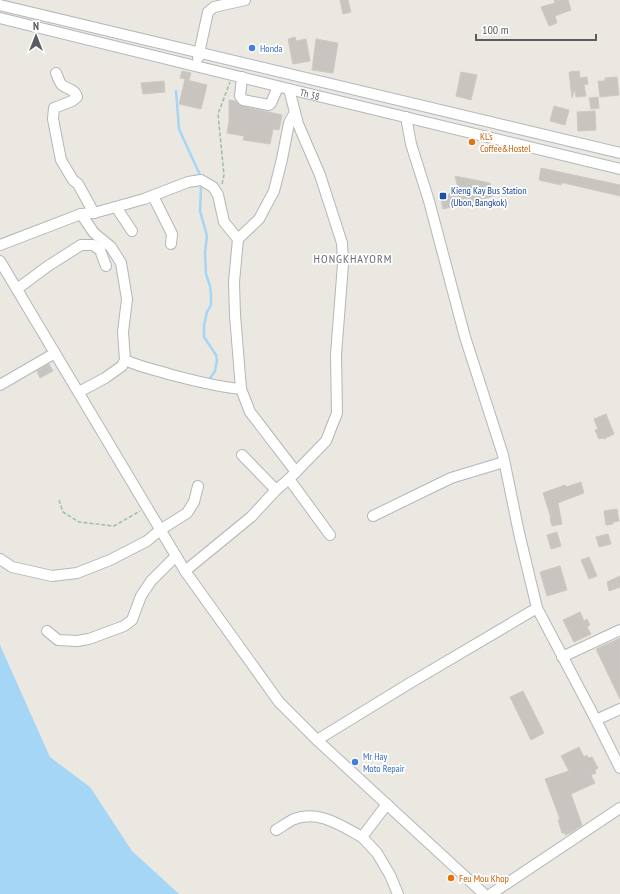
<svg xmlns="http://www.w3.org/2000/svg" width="620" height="894" font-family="'PT Sans Narrow',sans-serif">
<rect width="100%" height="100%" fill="#ebe8e1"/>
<path fill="#a6d6f5" d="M0,645L50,757L90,787L132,851L179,894H0Z"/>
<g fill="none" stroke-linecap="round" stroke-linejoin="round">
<path stroke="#a6d6f5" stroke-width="2.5" d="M176,91L179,129L200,175
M201,187L200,211L207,236L205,252L206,274L210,286L211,294V305L207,312L204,325V337L216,355L217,360L215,371L208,381"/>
</g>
<path fill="#c8c5c0" stroke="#cec9c0" d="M340,0H348L351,12L343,14Z
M554,0H568L571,10L555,16L557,23L549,26L541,7L555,3Z
M295,37L296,41L306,39L310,61L293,64L288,39Z
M316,39L338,43L333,73L312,70Z
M182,71L191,73L189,80H187L207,85L201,109L179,104L185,79L180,78Z
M579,71L580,78L587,77L588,84L584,85L586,96L576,97L575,89L572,98L569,72Z
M461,72L477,75L471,100L456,96Z
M617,77L619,95L600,97L598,81H605V78Z
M164,81L165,92L143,94L141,83Z
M598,97L599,108L591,109L589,98Z
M229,100L235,101L242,106L282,115L279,130L273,129L270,144L243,140L244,136L227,133L229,122Z
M554,106L569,110L565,125L550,121Z
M595,111L596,130L578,131L577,112Z
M541,168L620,185V196L564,183H561V185L539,180Z
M455,176L490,183L494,196L443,209L440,196L459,192Z
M49,364L53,371L40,378L37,371Z
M606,414L614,434L604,439L602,438L599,439L595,430L598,429L594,419Z
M581,482L584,493L558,503L562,524L552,526L550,518H551L543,493L565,485L566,487Z
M617,509L619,521L613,522V524L606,525L604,511Z
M557,532L561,546L551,549L547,535Z
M608,534L611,544L599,547L596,537Z
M589,557L597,576L589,579L581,560Z
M560,566L567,590L547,596L540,572Z
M620,576V587L609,591L607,582Z
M580,612L584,621L587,619L590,625L587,627L591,634L574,642L563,620Z
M620,638V699L596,649Z
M523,691L544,733L531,740L510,697Z
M579,747L584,757L587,755L588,758L592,757L598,768L595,770L596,773L591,775L595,783L571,794L582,825L572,832L565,835V833H562L558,820L560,819L545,779L569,771L561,756Z"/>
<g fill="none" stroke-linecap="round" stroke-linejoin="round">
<defs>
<g id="minor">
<path d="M0,5L620,153"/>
<path id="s1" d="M0,18L289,89L620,169"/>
<path d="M198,58L208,12L214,7L245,0"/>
<path d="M56,73C58,77 59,82 62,85C67,89 75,89 77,97L72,101L54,108L53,119L60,155L61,160L73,180L78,184L94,213"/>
<path d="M242,77L240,96L243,100L269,105L271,103L278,87"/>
<path d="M406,117L411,144L429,201L465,337L503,455L519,533L537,608L596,720L620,709"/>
<path d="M153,196L172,234L171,244"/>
<path d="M116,207L132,231"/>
<path d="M238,239L234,282L235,315L241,389L250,412L296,472"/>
<path d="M0,245L81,214L94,213L144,199L188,182L201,180L213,187L218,195L224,222L238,239L259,219L274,191L282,159L289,123L295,112"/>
<path d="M0,261L185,571L279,702L317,740L484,894"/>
<path d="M17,289L48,266L81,245H93L100,250L106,266"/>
<path d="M125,360C140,367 156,370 172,375C195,381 218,387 241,389"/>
<path d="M0,385L55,353"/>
<path d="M79,392L105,378L122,366L125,360L123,332L127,299L121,263L111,247L94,233L81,214"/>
<path d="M242,455L276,490"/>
<path d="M289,479L330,535"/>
<path d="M373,516L451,478L504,462"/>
<path d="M0,559L12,567L52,576L77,573L110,560L147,541L160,530L187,513L194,502L198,486"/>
<path d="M185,571L251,517L276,490L289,479L326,441L337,413L336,355L343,264L342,243L320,175L298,124L289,89"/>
<path d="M47,631L58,640L77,641L89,639L124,626L132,620L141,596L151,581L176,556"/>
<path d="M562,657L620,630"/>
<path d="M596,720L620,768"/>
<path d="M317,740L410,683L537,608"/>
<path d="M387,804L362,837L377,853L390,875L398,894"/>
<path d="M276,830C281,827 287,823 292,820C318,809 340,825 362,837"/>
<path d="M491,894L620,808"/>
</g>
</defs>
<use href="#minor" stroke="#b3b6ba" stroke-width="12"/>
<path stroke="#9ac0a3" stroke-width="1.5" stroke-dasharray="4 2" stroke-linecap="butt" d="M222,184L224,175L218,114L230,82
M59,500L63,512L79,522L114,526L140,511"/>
<use href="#minor" stroke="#fff" stroke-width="10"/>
</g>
<g fill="#3f7fe0" stroke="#fff" stroke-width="1.5">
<circle cx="252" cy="48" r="4"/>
<circle cx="355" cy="762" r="4"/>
</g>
<g fill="#e8710a" stroke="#fff" stroke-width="1.5">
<circle cx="472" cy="142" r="4"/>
<circle cx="451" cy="878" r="4"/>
</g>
<rect fill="#1a4fb4" stroke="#fff" stroke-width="1.5" x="439" y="192" width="8" height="8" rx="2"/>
<g text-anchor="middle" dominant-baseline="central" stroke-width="3.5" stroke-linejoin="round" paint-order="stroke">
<g font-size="10" fill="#366cbe" stroke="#fff" text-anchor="start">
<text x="260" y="48">Honda</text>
<text x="363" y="756">Mr Hay<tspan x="363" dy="12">Moto Repair</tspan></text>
</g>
<g font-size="10" fill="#595c60" stroke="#fff">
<text stroke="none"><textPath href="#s1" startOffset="319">Th 38</textPath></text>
</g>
<g font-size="10" fill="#c56008" stroke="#fff" text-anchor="start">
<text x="480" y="136">KL's<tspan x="480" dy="12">Coffee&amp;Hostel</tspan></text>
<text x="459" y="878">Feu Mou Khop</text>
</g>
<g font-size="10" fill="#164399" stroke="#fff" text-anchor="start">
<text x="451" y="190">Kieng Kay Bus Station<tspan x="451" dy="12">(Ubon, Bangkok)</tspan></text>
</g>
<g font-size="12" letter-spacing="1" fill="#6a6e72" stroke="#fff">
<text x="353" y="258">HONGKHAYORM</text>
</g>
</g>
<g transform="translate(36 36)" stroke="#ffffff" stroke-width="3" paint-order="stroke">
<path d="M0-3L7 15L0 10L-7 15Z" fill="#595c60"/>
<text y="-6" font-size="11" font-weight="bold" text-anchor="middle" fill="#595c60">N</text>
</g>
<path d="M476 34v6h120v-6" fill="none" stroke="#595c60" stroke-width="2"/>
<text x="482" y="34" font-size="12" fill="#595c60" stroke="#ffffff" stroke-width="3" paint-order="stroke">100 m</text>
</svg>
